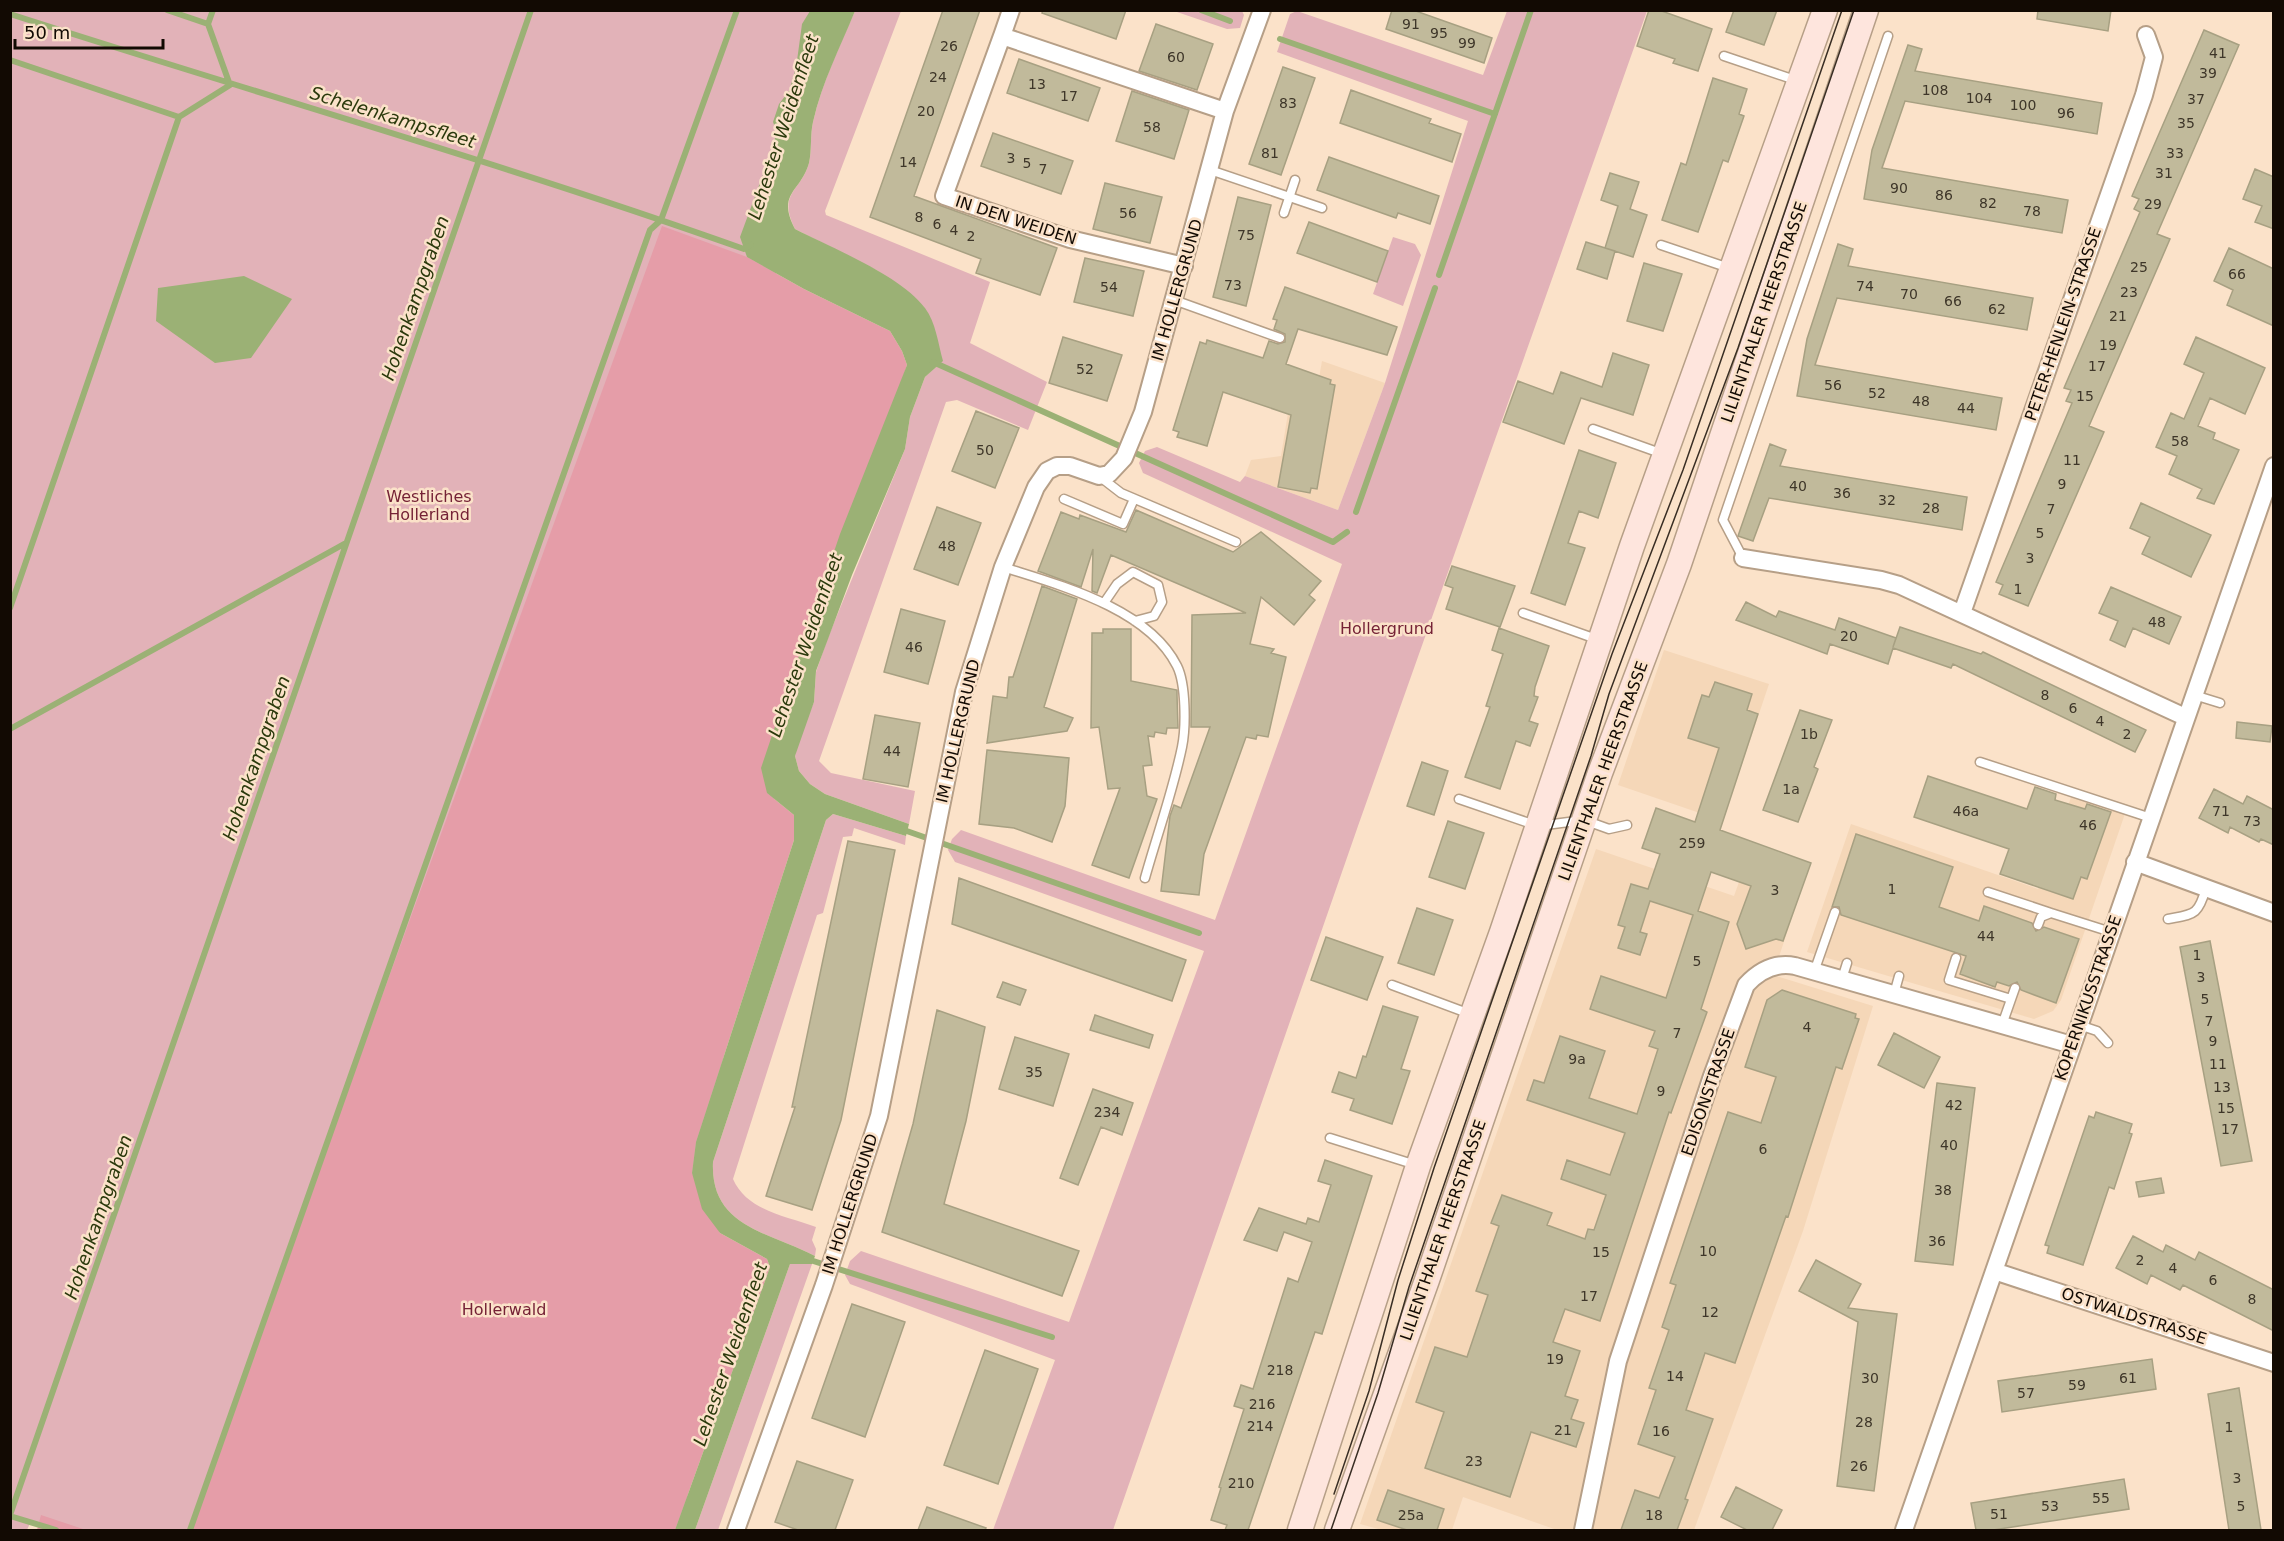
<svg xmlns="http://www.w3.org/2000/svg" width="2284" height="1541" font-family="'DejaVu Sans',sans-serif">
<rect width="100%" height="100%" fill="#fbe2c9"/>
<path fill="#f5d7b8" d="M1322,361L1385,383L1338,510L1245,476L1251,460L1281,456L1288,413L1312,417Z
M1664,650L1769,684L1723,821L1618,785Z
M2074,789L2128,805L2061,1000L2053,1011L2034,1019L1807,952L1851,824L2038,889Z
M1596,849L1734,896L1739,882L1797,902L1773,975L1873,1006L1803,1231L1694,1530H1557L1463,1497L1452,1530H1382L1360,1524Z"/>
<path fill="#e2b2b8" d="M10,11H836L775,179L782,758L701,1171L686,1530H61L31,1521L27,1530H11Z
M855,11H901L825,211L826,215L990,282L970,343L1047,382L1028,430L957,400L946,402L819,761L831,773L915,791L909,824L825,794L810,784L799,771L795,756L797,742L814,702L816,672L827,640L905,449L910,417L925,377L939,364L924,307L878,271L795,229C777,192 801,192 809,163C812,150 810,135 813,122C822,83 839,47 855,11Z
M1174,11H1242L1244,15L1240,28L1227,29Z
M1297,11L1483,75L1507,11H1647L1358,826L1113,1530H993L1055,1360L850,1284L845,1275L850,1261L861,1251L1069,1322L1204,951L955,862L948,850L952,839L961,830L1215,920L1342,564L1143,473L1139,463L1145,451L1157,447L1240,482L1245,476L1338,510L1385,383L1468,121L1277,52L1290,14Z
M1393,237L1415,244L1421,255L1403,306L1373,294Z
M833,814L906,836L905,845L854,828L852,836L843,837L823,913L817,915L733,1179C747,1211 786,1216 816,1227L812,1240L816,1249L815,1256C769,1232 710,1227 713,1162L826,820Z
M796,1263L812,1264L718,1530H695L790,1264Z"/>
<path fill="#e59da8" d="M662,226L747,257L804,289L890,331L902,351L907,365L767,793L794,815V840L696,1142L692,1173L720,1233L767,1259L770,1267L675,1530H188Z
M41,1515L86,1530H37Z"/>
<path fill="#9bb175" d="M810,11H855C840,48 822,82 813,122C810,135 812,150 809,163C801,192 776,193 795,229C832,248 900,275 925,308C936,323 938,343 943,361L925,377L910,417L905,449L852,575L816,671L814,702L795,756L799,771L810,784L825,794L909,824L906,836L833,814L826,820L713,1162C710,1227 769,1232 815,1256L812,1264H790L695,1530H675L770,1267L767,1259L720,1233L702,1209L692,1173L696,1142L794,840V815L767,793L761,768L840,534L907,365L902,351L890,331L804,289L747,257L740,237L774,145L776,130L773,122L779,104L789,91L796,68L802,24Z
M244,276L292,299L251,358L215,363L156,321L158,288Z"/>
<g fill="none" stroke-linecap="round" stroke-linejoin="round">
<path stroke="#9bb175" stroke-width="6" d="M167,10L208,24
M1201,10L1230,21
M10,14C255,93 502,163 744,249L751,245
M1280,39L1495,114
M10,60L179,117
M1439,275L1531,10
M933,362L1333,542L1347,532
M1356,512L1435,288
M10,608L179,117L230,85L208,24L213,10
M10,729L344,544
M901,829L1199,933
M807,1259L1052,1337
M10,1515L531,10
M10,1516L56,1530
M190,1530L650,230L661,220L737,10"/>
</g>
<path fill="#c1ba9b" stroke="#a7a082" stroke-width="1.5" d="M943,10H980L914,196L1057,248L1040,295L976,273L981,259L870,217Z
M1043,10H1126L1116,39L1042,13Z
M1392,10H1413L1492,38L1484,63L1386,29Z
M1649,10H1659L1712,29L1698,71L1673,63L1675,59L1637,46Z
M1734,10H1777L1764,45L1726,32Z
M2038,10H2111L2108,31L2037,19Z
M1156,24L1213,44L1197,90L1139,71Z
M2204,30L2239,45L2157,234L2170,239L2089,426L2104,432L2028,606L1999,594L2003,585L1996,582L2072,403L2066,401L2071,390L2064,388L2140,212L2134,209L2139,199L2132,196Z
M1908,45L1922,49L1915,71L2102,103L2097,134L1905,101L1882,168L2068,200L2062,233L1864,199L1872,150Z
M1019,59L1100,88L1088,121L1007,93Z
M1283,67L1315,78L1281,175L1249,164Z
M1713,78L1747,89L1739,114L1744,116L1728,162L1723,160L1698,232L1662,220L1681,163L1686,165Z
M1351,90L1431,119L1429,123L1461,134L1452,162L1340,123Z
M1132,91L1189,110L1174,159L1116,141Z
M993,133L1073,161L1061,194L981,166Z
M1329,157L1439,196L1430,224L1398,213L1396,218L1317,190Z
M2255,169L2274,177V229L2255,222L2262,206L2243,199Z
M1610,173L1639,182L1630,209L1647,215L1633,257L1605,248L1618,206L1601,200Z
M1105,183L1162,197L1150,243L1093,229Z
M1238,197L1271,205L1246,306L1213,297Z
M1309,222L1388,251L1377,282L1297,253Z
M1586,242L1615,251L1607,279L1577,269Z
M1838,244L1853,249L1848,266L2033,298L2027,330L1837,298L1815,365L2002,398L1996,430L1797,396L1807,339Z
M2229,248L2274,269V326L2227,305L2233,290L2214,281Z
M1085,258L1144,271L1133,316L1074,302Z
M1644,263L1682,274L1663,331L1627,321Z
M1285,287L1397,327L1387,355L1298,329L1286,364L1331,380L1330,384L1335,385L1317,489L1311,488L1310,493L1278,487L1291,415L1223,392L1207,446L1177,437L1179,432L1173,430L1200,342L1206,344L1207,340L1263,358L1269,341L1278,344L1285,342V334L1274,329L1277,320L1273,319Z
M1063,337L1122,355L1107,401L1049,383Z
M2196,337L2265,368L2245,414L2210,398L2198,426L2215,433L2213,439L2239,450L2214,504L2197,498L2202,489L2169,474L2177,456L2156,447L2171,413L2184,419L2204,373L2184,364Z
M1613,353L1649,365L1633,415L1581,398L1564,444L1503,422L1518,381L1553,394L1561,372L1602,387Z
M976,411L1019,428L995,488L952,471Z
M1770,444L1786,450L1780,466L1967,497L1962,530L1769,498L1753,541L1738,536Z
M1579,450L1616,463L1598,518L1579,511L1568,543L1585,548L1565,605L1531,593Z
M2141,503L2211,535L2191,577L2142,554L2150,537L2130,528Z
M937,507L981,523L958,585L914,569Z
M1136,510L1233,552L1261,532L1321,581L1309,595L1315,600L1294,625L1261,597L1250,644L1274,649L1271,653L1286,657L1268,737L1257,735L1256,739L1246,737L1204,854L1199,895L1161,891L1170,816L1174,805L1181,808L1210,727H1191L1192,615L1246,613L1111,555L1097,593L1092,591L1093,549L1081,587L1038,571L1061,512L1079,519L1080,515L1126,532Z
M1452,566L1515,586L1500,627L1446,609L1453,588L1445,585Z
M1042,586L1077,599L1044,707L1073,718L1067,731L987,743L993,696L1007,698L1009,677H1013Z
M2111,587L2181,617L2169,644L2133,628L2125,647L2110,640L2118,621L2099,613Z
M1746,602L1776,617L1779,611L1835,630L1839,618L1896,638L1893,647L1900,627L1981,654L1983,652L2146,730L2135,752L1953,664L1951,668L1893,648L1888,664L1830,644L1827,654L1736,620Z
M901,609L945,621L928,684L884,672Z
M1499,628L1549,646L1535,687L1534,696L1538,697L1529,721L1538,724L1530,746L1516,741L1500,789L1465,777L1490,707L1486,706L1503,654L1492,650Z
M1103,629H1131V681L1177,690V695L1178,728H1167L1166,734L1155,732L1154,737L1148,736L1152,765L1143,766L1147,796L1157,799L1129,878L1092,865L1120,788L1108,789L1099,727L1091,728L1092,633H1103Z
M1715,682L1752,694L1747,710L1758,714L1720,830L1811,863L1783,941L1776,939L1746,949L1737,924L1751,886L1711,872L1698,911L1729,922L1701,1009L1707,1012L1671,1113L1669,1112L1600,1321L1565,1309L1553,1342L1580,1351L1565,1396L1578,1400L1571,1419L1584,1423L1576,1447L1531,1432L1510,1497L1425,1468L1444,1412L1416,1402L1435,1347L1467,1357L1488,1295L1476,1291L1499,1226L1491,1223L1502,1195L1552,1213L1547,1225L1585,1239L1588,1229L1594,1230L1606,1195L1561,1179L1567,1160L1610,1175L1625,1133L1527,1100L1534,1080L1544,1083L1560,1036L1605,1051L1589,1098L1637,1114L1658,1049L1649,1046L1655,1031L1590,1009L1601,976L1666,998L1693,915L1650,901L1640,932L1647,934L1640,955L1618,948L1625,927L1618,925L1631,884L1648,889L1660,854L1642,848L1656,808L1695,822L1719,748L1688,738L1702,695L1709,697Z
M1800,710L1832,720L1814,767L1818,769L1798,822L1763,810Z
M875,715L920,723L908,787L863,779Z
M2237,722L2272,726L2270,742L2236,738Z
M987,750L1069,758L1065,806L1052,842L1014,828L979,824Z
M1422,762L1448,771L1434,815L1407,806Z
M1928,776L2027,809L2035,787L2056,794L2055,800L2085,809L2087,804L2111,812L2087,879L2081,877L2073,899L2000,874L2009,849L1914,817Z
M2214,789L2243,804L2247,796L2274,810V845L2261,839L2259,842L2230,827L2228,833L2199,818Z
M1448,821L1484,833L1465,889L1429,877Z
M1856,834L1953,867L1939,907L1979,921L1984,906L2032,923L2036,931L2044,927L2079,939L2056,1003L2021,990L2017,982L2009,986L1997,982L1995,987L1960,974L1966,956L1841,915L1839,907H1832Z
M848,841L895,850L841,1120L812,1210L766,1196L795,1107H792Z
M959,878L1186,960L1172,1001L952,924Z
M1417,908L1453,920L1434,975L1398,963Z
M1326,937L1383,957L1367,1000L1311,980Z
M2210,941L2252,1161L2221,1166L2180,947Z
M1003,982L1026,990L1020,1005L997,997Z
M1782,990L1856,1014L1855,1018L1859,1019L1842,1069L1836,1067L1788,1217L1786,1216L1735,1363L1705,1353L1686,1410L1713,1419L1685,1499L1688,1500L1677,1530H1621L1635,1490L1659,1498L1675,1457L1638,1444L1656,1390L1649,1388L1669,1330L1662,1327L1676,1285L1670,1283L1728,1112L1761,1123L1776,1077L1745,1067L1767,1000Z
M1383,1006L1418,1017L1401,1069L1410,1071L1392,1124L1350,1110L1354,1099L1332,1092L1339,1072L1356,1078L1363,1056L1366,1057Z
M937,1010L985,1027L966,1121L944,1204L1079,1251L1062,1296L882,1232L913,1124Z
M1095,1015L1153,1035L1149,1048L1090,1030Z
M1894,1033L1940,1057L1924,1088L1878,1065Z
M1015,1037L1069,1054L1053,1106L999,1089Z
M1937,1083L1975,1088L1953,1265L1915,1261Z
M1093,1089L1133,1103L1122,1135L1101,1127L1078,1185L1060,1178Z
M2096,1112L2132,1124L2129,1133L2132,1134L2114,1189L2109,1187L2083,1265L2047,1253L2049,1246L2045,1245L2089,1116L2094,1118Z
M1325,1160L1372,1176L1322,1334L1315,1332L1248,1530H1225L1227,1525L1211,1520L1221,1488L1219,1487L1244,1409L1234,1406L1241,1385L1253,1389L1288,1278L1298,1282L1312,1242L1284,1232L1277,1251L1244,1240L1259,1208L1306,1224L1308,1218L1319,1222L1331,1185L1318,1181Z
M2161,1178L2164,1193L2139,1197L2136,1182Z
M2133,1236L2163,1252L2166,1245L2195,1260L2199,1252L2274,1290V1331L2183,1285L2180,1290L2151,1275L2147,1284L2116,1268Z
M1816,1260L1861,1284L1848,1308L1897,1314L1874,1491L1837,1486L1858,1322L1799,1291Z
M852,1304L905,1322L865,1437L812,1418Z
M985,1350L1038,1369L998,1484L944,1465Z
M2152,1359L2156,1389L2002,1412L1998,1381Z
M2239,1388L2243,1414L2261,1530H2229L2208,1394Z
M797,1461L853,1480L835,1530H798L775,1522Z
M2124,1479L2129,1509L1993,1530H1976L1971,1503Z
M1736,1487L1782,1510L1772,1530H1747L1721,1517Z
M1388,1490L1444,1509L1437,1530H1407L1377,1520Z
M927,1507L986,1528L985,1530H918Z"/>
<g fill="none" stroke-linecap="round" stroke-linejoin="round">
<defs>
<path id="lane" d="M1724,56L1798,81
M1210,170L1322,208
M1284,213L1295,180
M1661,245L1729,268
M1174,300L1280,338
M1593,429L1663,454
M1099,476L1121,493L1236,542
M1064,499L1123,524L1134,499
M1743,558L1723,520L1888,36
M1003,567C1059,585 1148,608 1177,666C1186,684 1186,727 1182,747C1173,791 1157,835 1145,878
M1104,603L1117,584L1133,572L1158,585L1162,602L1154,616L1135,621
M1523,613L1599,640
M2194,695L2220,703
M1980,762L2151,818
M1459,799L1538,826L1584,820L1609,829L1627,825
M1988,892L2051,913
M2168,919C2194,914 2198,916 2206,888
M2038,925L2041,917L2051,913L2111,932
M1956,958L1949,980L2011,999
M1814,972L1835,912
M1842,979L1847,963
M1392,985L1470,1014
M1894,994L1899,976
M2002,1025L2015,988
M2079,1025L2097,1031L2108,1043
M1330,1138L1416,1165"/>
<path id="street" d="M1002,36L1011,10
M1184,266L1070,239L944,196L1002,36L1225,111
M1743,558L1881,580L1899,585L2185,717
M1962,613L2144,95L2154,57L2146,35
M2135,862L2274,913
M1994,1271L2274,1363
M736,1530L824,1285L879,1116L964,692L1003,567L1036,487L1047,471L1057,466H1070L1099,476L1109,474L1124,458L1143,412L1225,111L1262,10
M1583,1530L1618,1361L1712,1076L1746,985C1759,971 1775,962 1795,966L2072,1045
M1904,1530L2274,466"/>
<path id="secondary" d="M1300,1530L1418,1166L1502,932L1632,546L1825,10
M1337,1530L1427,1280L1600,773L1679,564L1866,10"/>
</defs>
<use href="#lane" stroke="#b69f87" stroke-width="11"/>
<use href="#street" stroke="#b69f87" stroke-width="20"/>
<use href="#secondary" stroke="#b69f87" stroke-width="27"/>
<use href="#lane" stroke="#fff" stroke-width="8"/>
<use href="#street" stroke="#fff" stroke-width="16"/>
<use href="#secondary" stroke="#fee5dd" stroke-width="24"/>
<path stroke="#392e24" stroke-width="1.5" d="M1334,1494L1369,1391L1398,1280L1434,1168L1612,654L1683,470L1842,10
M1331,1530L1378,1393L1409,1287L1591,756L1609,694L1738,348L1854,10"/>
</g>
<g text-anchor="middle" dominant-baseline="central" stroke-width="5" stroke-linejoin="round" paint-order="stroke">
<g font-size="14" fill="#3e3629">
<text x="1411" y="24">91</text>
<text x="1439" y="33">95</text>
<text x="1467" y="43">99</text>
<text x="949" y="46">26</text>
<text x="2218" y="53">41</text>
<text x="1176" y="57">60</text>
<text x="2208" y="73">39</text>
<text x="938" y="77">24</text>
<text x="1037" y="84">13</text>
<text x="1935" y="90">108</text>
<text x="1069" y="96">17</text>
<text x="1979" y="98">104</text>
<text x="2196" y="99">37</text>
<text x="1288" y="103">83</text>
<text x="2023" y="105">100</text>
<text x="926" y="111">20</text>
<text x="2066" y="113">96</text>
<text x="2186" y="123">35</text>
<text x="1152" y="127">58</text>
<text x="1270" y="153">81</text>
<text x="2175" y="153">33</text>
<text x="1011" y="158">3</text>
<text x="908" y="162">14</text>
<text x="1027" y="163">5</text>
<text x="1043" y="169">7</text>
<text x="2164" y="173">31</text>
<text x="1899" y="188">90</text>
<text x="1944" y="195">86</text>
<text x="1988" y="203">82</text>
<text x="2153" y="204">29</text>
<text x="2032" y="211">78</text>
<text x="1128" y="213">56</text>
<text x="919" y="217">8</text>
<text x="937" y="224">6</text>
<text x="954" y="230">4</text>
<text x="1246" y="235">75</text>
<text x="971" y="236">2</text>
<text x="2139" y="267">25</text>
<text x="2237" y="274">66</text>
<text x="1233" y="285">73</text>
<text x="1865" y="286">74</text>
<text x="1109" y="287">54</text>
<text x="2129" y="292">23</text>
<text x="1909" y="294">70</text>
<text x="1953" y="301">66</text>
<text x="1997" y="309">62</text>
<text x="2118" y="316">21</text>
<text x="2108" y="345">19</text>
<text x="2097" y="366">17</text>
<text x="1085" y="369">52</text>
<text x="1833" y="385">56</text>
<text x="1877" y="393">52</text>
<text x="2085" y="396">15</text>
<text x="1921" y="401">48</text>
<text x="1966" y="408">44</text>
<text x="2180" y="441">58</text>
<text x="985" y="450">50</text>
<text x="2072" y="460">11</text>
<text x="2062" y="484">9</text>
<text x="1798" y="486">40</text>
<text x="1842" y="493">36</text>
<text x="1887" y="500">32</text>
<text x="1931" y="508">28</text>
<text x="2051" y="509">7</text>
<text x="2040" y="533">5</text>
<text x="947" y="546">48</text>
<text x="2030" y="558">3</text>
<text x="2018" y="589">1</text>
<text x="2157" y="622">48</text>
<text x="1849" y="636">20</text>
<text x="914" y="647">46</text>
<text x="2045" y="695">8</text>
<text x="2073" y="708">6</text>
<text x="2100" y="721">4</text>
<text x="1809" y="734">1b</text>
<text x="2127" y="734">2</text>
<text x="892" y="751">44</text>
<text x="1791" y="789">1a</text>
<text x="1966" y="811">46a</text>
<text x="2221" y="811">71</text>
<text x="2252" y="821">73</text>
<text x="2088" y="825">46</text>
<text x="1692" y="843">259</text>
<text x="1892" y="889">1</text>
<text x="1775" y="890">3</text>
<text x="1986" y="936">44</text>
<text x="2197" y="955">1</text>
<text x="1697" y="961">5</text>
<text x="2201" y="977">3</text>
<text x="2205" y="999">5</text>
<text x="2209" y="1021">7</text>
<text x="1807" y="1027">4</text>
<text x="1677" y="1033">7</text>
<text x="2213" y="1041">9</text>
<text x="1577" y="1059">9a</text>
<text x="2218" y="1064">11</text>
<text x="1034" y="1072">35</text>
<text x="2222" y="1087">13</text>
<text x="1661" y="1091">9</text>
<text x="1954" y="1105">42</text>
<text x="2226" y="1108">15</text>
<text x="1107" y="1112">234</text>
<text x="2230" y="1129">17</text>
<text x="1949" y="1145">40</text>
<text x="1763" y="1149">6</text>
<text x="1943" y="1190">38</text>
<text x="1937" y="1241">36</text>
<text x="1708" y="1251">10</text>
<text x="1601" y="1252">15</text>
<text x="2140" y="1260">2</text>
<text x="2173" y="1268">4</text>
<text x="2213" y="1280">6</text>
<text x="1589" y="1296">17</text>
<text x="2252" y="1299">8</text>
<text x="1710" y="1312">12</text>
<text x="1555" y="1359">19</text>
<text x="1280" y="1370">218</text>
<text x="1675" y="1376">14</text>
<text x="1870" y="1378">30</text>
<text x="2128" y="1378">61</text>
<text x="2077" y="1385">59</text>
<text x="2026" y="1393">57</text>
<text x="1262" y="1404">216</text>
<text x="1864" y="1422">28</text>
<text x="1260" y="1426">214</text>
<text x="2229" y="1427">1</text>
<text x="1563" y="1430">21</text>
<text x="1661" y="1431">16</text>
<text x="1474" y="1461">23</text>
<text x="1859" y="1466">26</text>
<text x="2237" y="1478">3</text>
<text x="1241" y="1483">210</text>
<text x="2101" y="1498">55</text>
<text x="2050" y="1506">53</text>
<text x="2241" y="1506">5</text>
<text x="1999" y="1514">51</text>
<text x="1411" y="1515">25a</text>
<text x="1654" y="1515">18</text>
</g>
<g font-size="16" fill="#120a03" stroke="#fbe2c9">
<text transform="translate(1016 220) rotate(18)">IN DEN WEIDEN</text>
<text transform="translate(1177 290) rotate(-74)">IM HOLLERGRUND</text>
<text transform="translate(1764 312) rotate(-71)">LILIENTHALER HEERSTRASSE</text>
<text transform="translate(2063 324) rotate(-71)">PETER-HENLEIN-STRASSE</text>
<text transform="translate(958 731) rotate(-77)">IM HOLLERGRUND</text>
<text transform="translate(1603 771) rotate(-70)">LILIENTHALER HEERSTRASSE</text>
<text transform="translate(2088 998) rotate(-71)">KOPERNIKUSSTRASSE</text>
<text transform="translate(1708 1092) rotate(-71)">EDISONSTRASSE</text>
<text transform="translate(850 1204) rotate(-72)">IM HOLLERGRUND</text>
<text transform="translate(1443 1230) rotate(-71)">LILIENTHALER HEERSTRASSE</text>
<text transform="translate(2134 1316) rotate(18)">OSTWALDSTRASSE</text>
</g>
<g font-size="16" fill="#752236" stroke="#fbe2c9">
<text x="429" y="496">Westliches<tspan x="429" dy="18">Hollerland</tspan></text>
<text x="1387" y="628">Hollergrund</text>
<text x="504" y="1309">Hollerwald</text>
</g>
<g font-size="18" font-style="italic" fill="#2b390c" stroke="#fbe2c9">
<text transform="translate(393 117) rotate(17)">Schelenkampsfleet</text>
<text transform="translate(783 127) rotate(-72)">Lehester Weidenfleet</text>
<text transform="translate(415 298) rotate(-71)">Hohenkampgraben</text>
<text transform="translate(805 645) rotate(-71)">Lehester Weidenfleet</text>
<text transform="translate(256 758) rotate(-71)">Hohenkampgraben</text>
<text transform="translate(98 1217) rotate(-71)">Hohenkampgraben</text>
<text transform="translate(730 1354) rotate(-71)">Lehester Weidenfleet</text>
</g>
</g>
<rect width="2284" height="1541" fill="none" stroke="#120a03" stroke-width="24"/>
<path d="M15 39v9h148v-9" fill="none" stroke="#120a03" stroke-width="3"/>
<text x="24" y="39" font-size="18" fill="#120a03" stroke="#fbe2c9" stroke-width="4.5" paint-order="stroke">50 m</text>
</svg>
